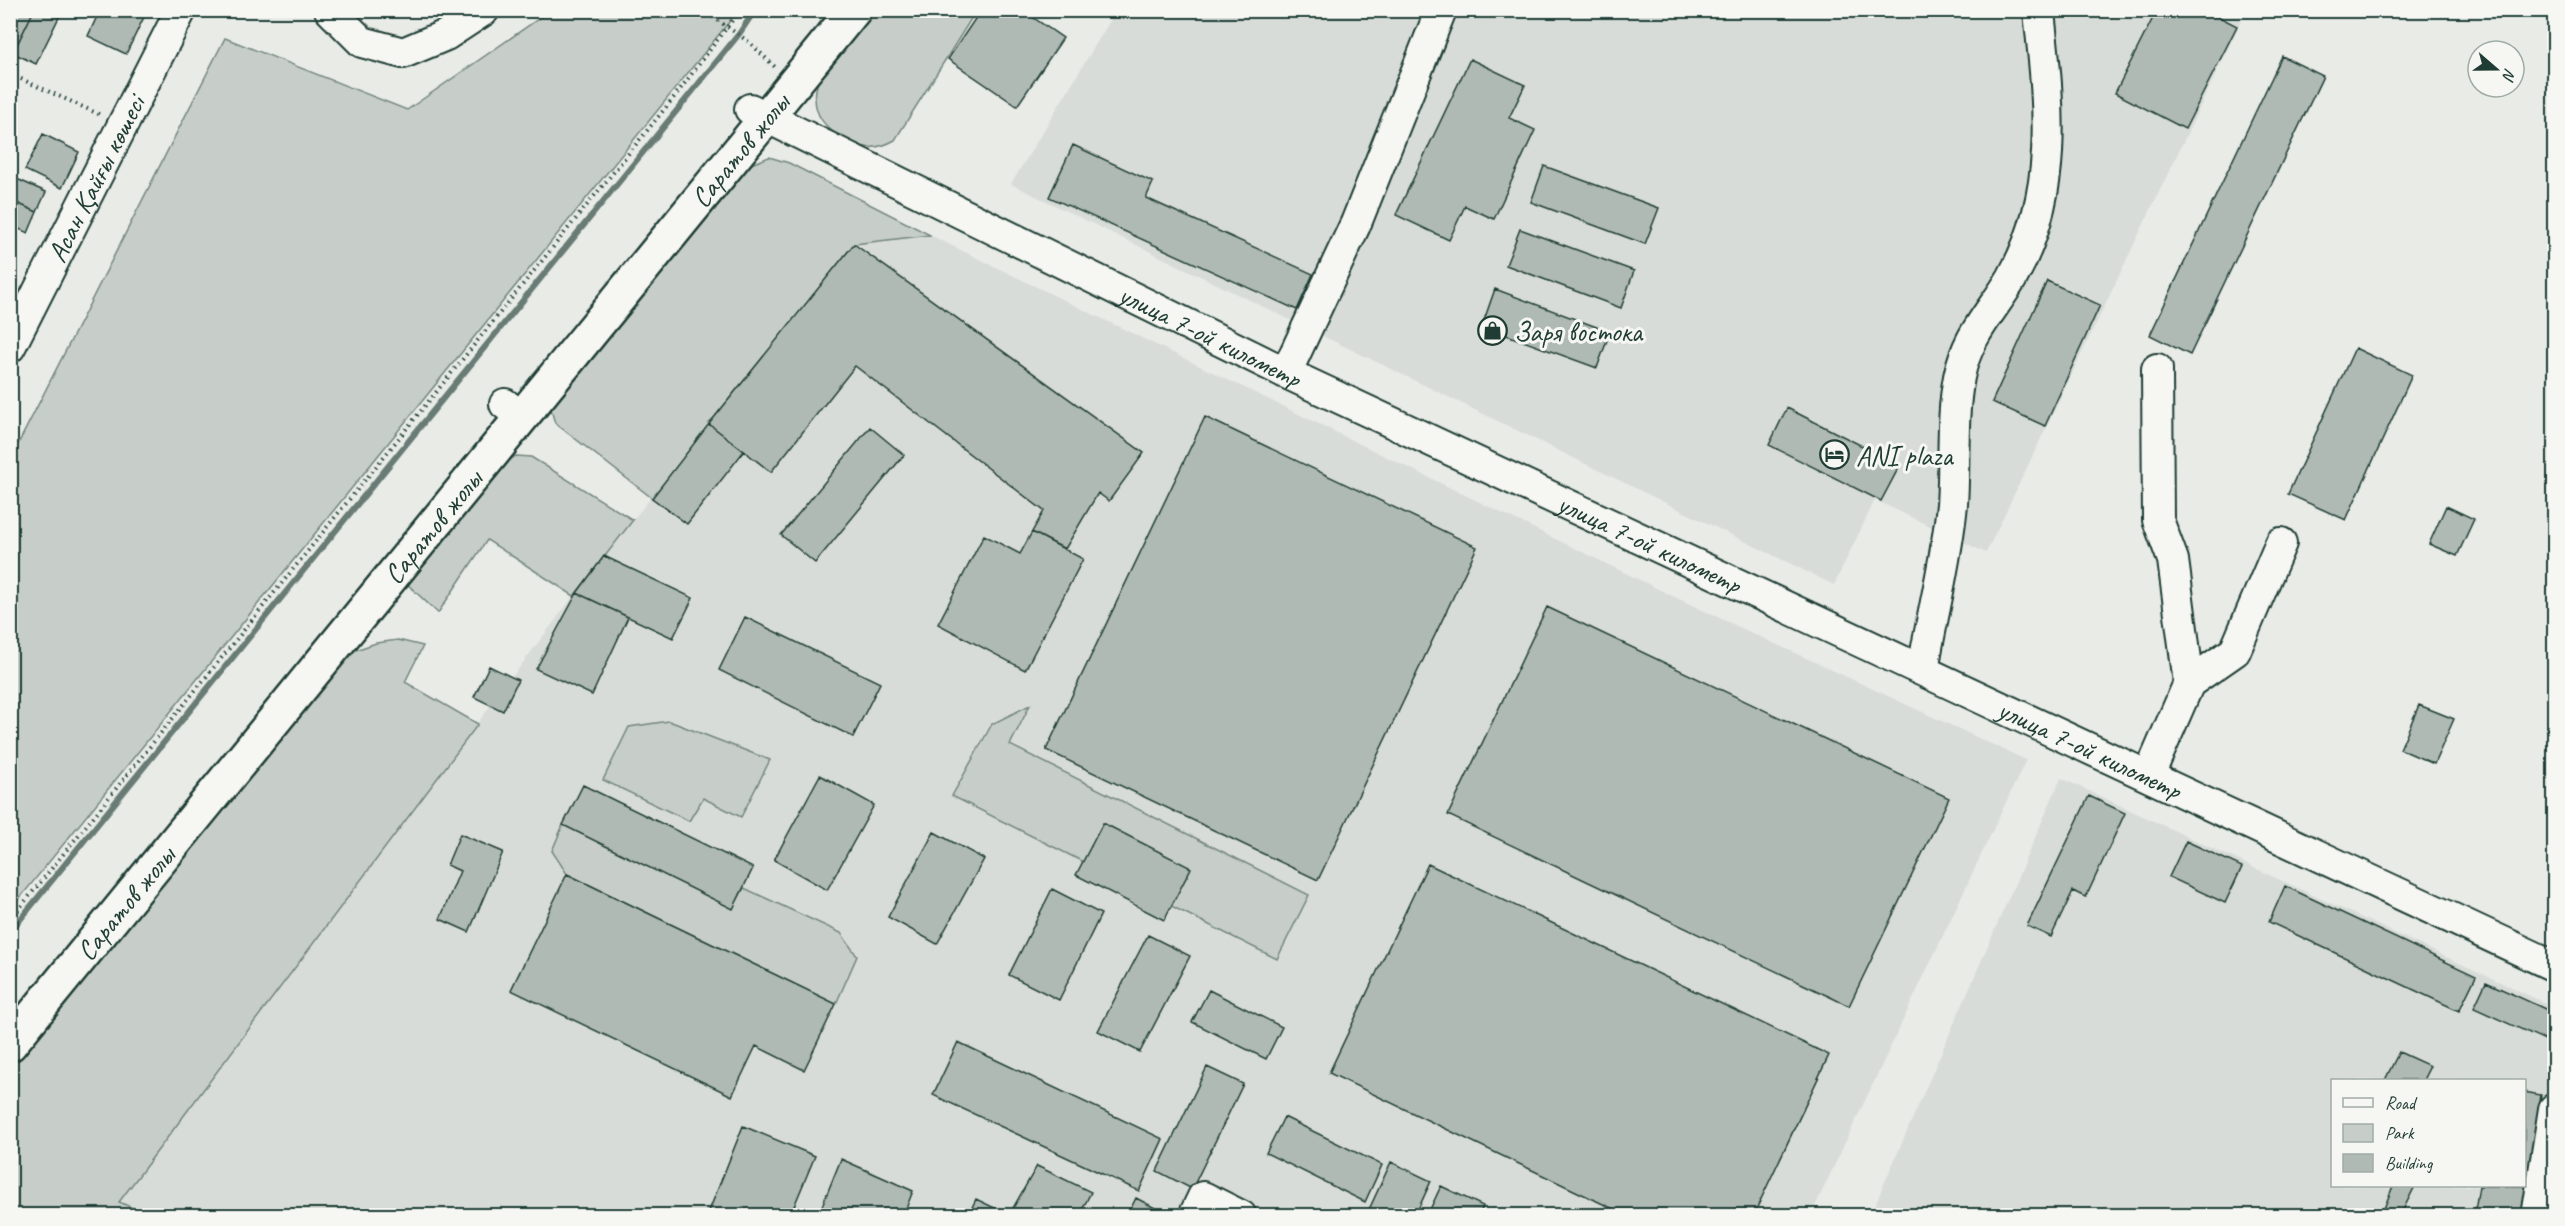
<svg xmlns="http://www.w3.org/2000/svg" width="2565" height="1226" font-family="Caveat,sans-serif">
<rect width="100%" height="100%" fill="#e9ebe7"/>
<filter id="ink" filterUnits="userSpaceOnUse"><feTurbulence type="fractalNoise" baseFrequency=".0167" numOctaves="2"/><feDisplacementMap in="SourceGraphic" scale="12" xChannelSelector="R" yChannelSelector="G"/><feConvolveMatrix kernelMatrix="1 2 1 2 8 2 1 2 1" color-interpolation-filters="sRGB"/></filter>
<g filter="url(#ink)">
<path fill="#d8dcd8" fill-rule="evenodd" d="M1116,11H2246L1986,553L1875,500L1834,585L1011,184Z
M930,235L1681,600L2026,760L1811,1215L149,1216L119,1202L491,705L503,711L518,680L512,677L604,556L854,244Z
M2061,778L2554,1007V1215L1870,1216ZM2332,1080H2524V1186H2332Z"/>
<path fill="#c7cec9" stroke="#73867e" stroke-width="1.5" d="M551,10L738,11L11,909V458L225,38L407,110Z
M866,11H976L895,140C875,151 863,149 844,139C780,104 838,46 866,11Z
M769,157L789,163L930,235L854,244L652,498L555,423L551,410L553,395L739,169Z
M516,456L531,457L633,520L574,596L487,540L438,613L405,582L496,467Z
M398,640L423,646L405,682L478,724L119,1202L149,1215L11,1216V1060L350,652L376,643Z
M1030,705L1010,745L1309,895L1277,959L952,796L992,724Z
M669,721L770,760L741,817L703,798L689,821L603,780L629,727Z
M563,825L733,908L744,888L841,933L857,956L836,1004L567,874L552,851Z"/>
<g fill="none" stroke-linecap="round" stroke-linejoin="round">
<path stroke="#687c75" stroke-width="6" d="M10,932L739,34L755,10"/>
</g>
<path fill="#b0bab5" stroke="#1f3d34" stroke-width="1.5" d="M10,10H34L13,53L10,52Z
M34,10H55L61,13L36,64L13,53Z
M100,10H130L144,17L126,54L88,36Z
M981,10H1022L1063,38L1017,106L948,59Z
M2157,10H2206L2237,26L2185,129L2115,93Z
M2282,56L2323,76L2190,355L2150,335Z
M1470,59L1525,85L1509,118L1535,130L1494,219L1465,206L1449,240L1396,215Z
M43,134L79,152L62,188L25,170Z
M1073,145L1153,182L1146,198L1313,274L1297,310L1049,197Z
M1544,166L1659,208L1645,244L1531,202Z
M10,176L46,192L37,212L10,200Z
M10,200L37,212L28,233L10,225Z
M1520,229L1634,271L1621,308L1506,265Z
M854,244L1144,453L1109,501L1098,493L1065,549L1032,532L1044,511L855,366L771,472L709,424Z
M2047,281L2100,305L2045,426L1992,402Z
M1495,289L1610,332L1597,368L1482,326Z
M2355,348L2412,375L2346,520L2288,494Z
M1787,408L1900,465L1881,501L1769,445Z
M1205,417L1477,547L1318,880L1046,750Z
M709,424L744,451L687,524L652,498Z
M870,427L904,455L815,563L781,535Z
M2446,506L2474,519L2457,556L2429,544Z
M1032,532L1083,559L1025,670L938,624L984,535L1020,554Z
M604,556L693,598L673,638L577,593Z
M577,593L628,617L592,695L536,669Z
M1547,607L1949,798L1849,1006L1448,815Z
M745,617L880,683L853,737L719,670Z
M489,666L518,680L503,711L474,697Z
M2419,705L2454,719L2434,764L2400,749Z
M820,775L874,805L827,890L774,860Z
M583,785L753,868L733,909L563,825Z
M2089,796L2125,813L2086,897L2073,891L2051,937L2027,926Z
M1103,823L1191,868L1164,920L1076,875Z
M934,832L984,859L937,944L888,917Z
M460,834L503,852L469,932L440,919L460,871L447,865Z
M2186,841L2242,867L2225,903L2169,877Z
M1428,864L1829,1055L1753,1216H1628L1329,1073Z
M567,874L836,1004L804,1070L756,1046L732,1096L511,990Z
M2285,886L2476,976L2459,1011L2269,922Z
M1052,889L1101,914L1059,1000L1009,975Z
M1148,935L1190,956L1140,1052L1098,1031Z
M2486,982L2554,1013V1044L2474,1008Z
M1209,990L1282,1027L1266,1059L1192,1022Z
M958,1042L1163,1139L1139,1191L933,1095Z
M2399,1052L2430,1066L2423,1080H2385Z
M1207,1067L1243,1084L1192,1189L1157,1171Z
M2524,1092L2541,1095L2521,1216H2474L2479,1186H2524Z
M1284,1117L1382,1165L1365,1202L1266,1153Z
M743,1126L815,1156L790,1216H707Z
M841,1159L913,1191L903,1216H818Z
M1391,1162L1431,1181L1415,1216H1366Z
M1037,1166L1091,1192L1079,1216H968L976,1199L1009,1215Z
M1441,1186L1483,1206L1479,1216H1427Z
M2393,1186H2415L2400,1216H2381Z
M1136,1198L1161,1211L1159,1216H1127Z"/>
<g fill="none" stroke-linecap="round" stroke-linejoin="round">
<defs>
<g id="minor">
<path d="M330,10L362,42L403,53L446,35L484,10"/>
<path id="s1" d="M750,109L1286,373L2554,966"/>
<path id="s2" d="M10,347L181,10"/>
<path d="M2157,369L2158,520L2173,560L2189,683"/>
<path d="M1286,373L1356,223L1441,10"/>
<path d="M505,404L522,418"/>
<path d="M1923,670C1932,615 1947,559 1952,504C1955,462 1951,419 1959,377C1967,335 1992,312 2012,278C2060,192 2049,105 2039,12"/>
<path d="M2149,775L2189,683L2235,651L2281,543"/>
<path d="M1194,1216L1203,1197L1241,1216"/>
<path d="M2537,1216L2554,1109"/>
</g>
<g id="major">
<path id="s3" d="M10,1044L854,10"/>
</g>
</defs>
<use href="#minor" stroke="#1f3d34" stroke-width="34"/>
<use href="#major" stroke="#1f3d34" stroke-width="38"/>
<path stroke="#1f3d34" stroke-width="4" stroke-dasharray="1.5 4.5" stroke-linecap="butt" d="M703,10L749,42L775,67
M10,74L103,116
M10,920L675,96L740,10"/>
<use href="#minor" stroke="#f6f6f2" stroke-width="30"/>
<use href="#major" stroke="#f6f6f2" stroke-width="33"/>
</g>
</g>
<defs>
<symbol id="shop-ring" viewBox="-11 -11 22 22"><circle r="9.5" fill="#f6f6f2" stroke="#1f3d34" stroke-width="1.5"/><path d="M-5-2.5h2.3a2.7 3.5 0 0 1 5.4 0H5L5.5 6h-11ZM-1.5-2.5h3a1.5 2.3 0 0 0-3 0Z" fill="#1f3d34"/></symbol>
<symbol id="hotel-ring" viewBox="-11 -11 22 22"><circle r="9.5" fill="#f6f6f2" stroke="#1f3d34" stroke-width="1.5"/><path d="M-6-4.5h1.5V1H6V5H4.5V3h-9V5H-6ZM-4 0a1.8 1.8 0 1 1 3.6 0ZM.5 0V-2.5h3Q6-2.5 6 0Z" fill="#1f3d34"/></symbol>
</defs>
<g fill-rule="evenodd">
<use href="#shop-ring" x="1476" y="314" width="33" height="33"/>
<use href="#hotel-ring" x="1818" y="438" width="33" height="33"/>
</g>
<g text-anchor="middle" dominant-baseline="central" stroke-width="6" stroke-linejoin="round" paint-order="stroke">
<g font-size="28" fill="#1f3d34" stroke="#f6f6f2">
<text stroke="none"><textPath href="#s3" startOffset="1154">Саратов жолы</textPath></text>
<text stroke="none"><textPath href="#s2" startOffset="189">Асан Қайғы көшесі</textPath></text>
<text stroke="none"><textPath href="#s1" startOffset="513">улица 7-ой километр</textPath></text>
<text stroke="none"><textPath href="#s3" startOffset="668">Саратов жолы</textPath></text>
<text stroke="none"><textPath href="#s1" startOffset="999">улица 7-ой километр</textPath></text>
<text stroke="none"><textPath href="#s1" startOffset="1485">улица 7-ой километр</textPath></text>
<text stroke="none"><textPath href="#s3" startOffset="182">Саратов жолы</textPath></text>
</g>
<g font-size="28" fill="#1f3d34" stroke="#f6f6f2" text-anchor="start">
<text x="1514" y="331">Заря востока</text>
<text x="1856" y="455">ANI plaza</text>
</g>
</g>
<rect width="2565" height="1226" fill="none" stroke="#f6f6f2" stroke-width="36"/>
<rect x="18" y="18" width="2529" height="1190" fill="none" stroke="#1f3d34" stroke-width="2" filter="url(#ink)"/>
<rect x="2331" y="1079" width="195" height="108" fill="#f6f6f2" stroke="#a0aca6" stroke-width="1.5"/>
<rect x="2343" y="1098" width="30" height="9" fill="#f6f6f2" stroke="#a0aca6" stroke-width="1.5"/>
<text x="2385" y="1109" font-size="18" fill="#1f3d34">Road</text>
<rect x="2343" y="1124" width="30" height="18" fill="#c7cec9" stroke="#a0aca6" stroke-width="1.5"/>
<text x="2385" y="1139" font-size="18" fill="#1f3d34">Park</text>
<rect x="2343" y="1154" width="30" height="18" fill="#b0bab5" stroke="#a0aca6" stroke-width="1.5"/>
<text x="2385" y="1169" font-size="18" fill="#1f3d34">Building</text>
<g transform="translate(2496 69) rotate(110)"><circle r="28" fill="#f6f6f2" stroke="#a0aca6" stroke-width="1.5"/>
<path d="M0-4.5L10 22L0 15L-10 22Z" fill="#1f3d34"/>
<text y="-9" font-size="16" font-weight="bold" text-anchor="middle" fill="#1f3d34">N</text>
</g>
</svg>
